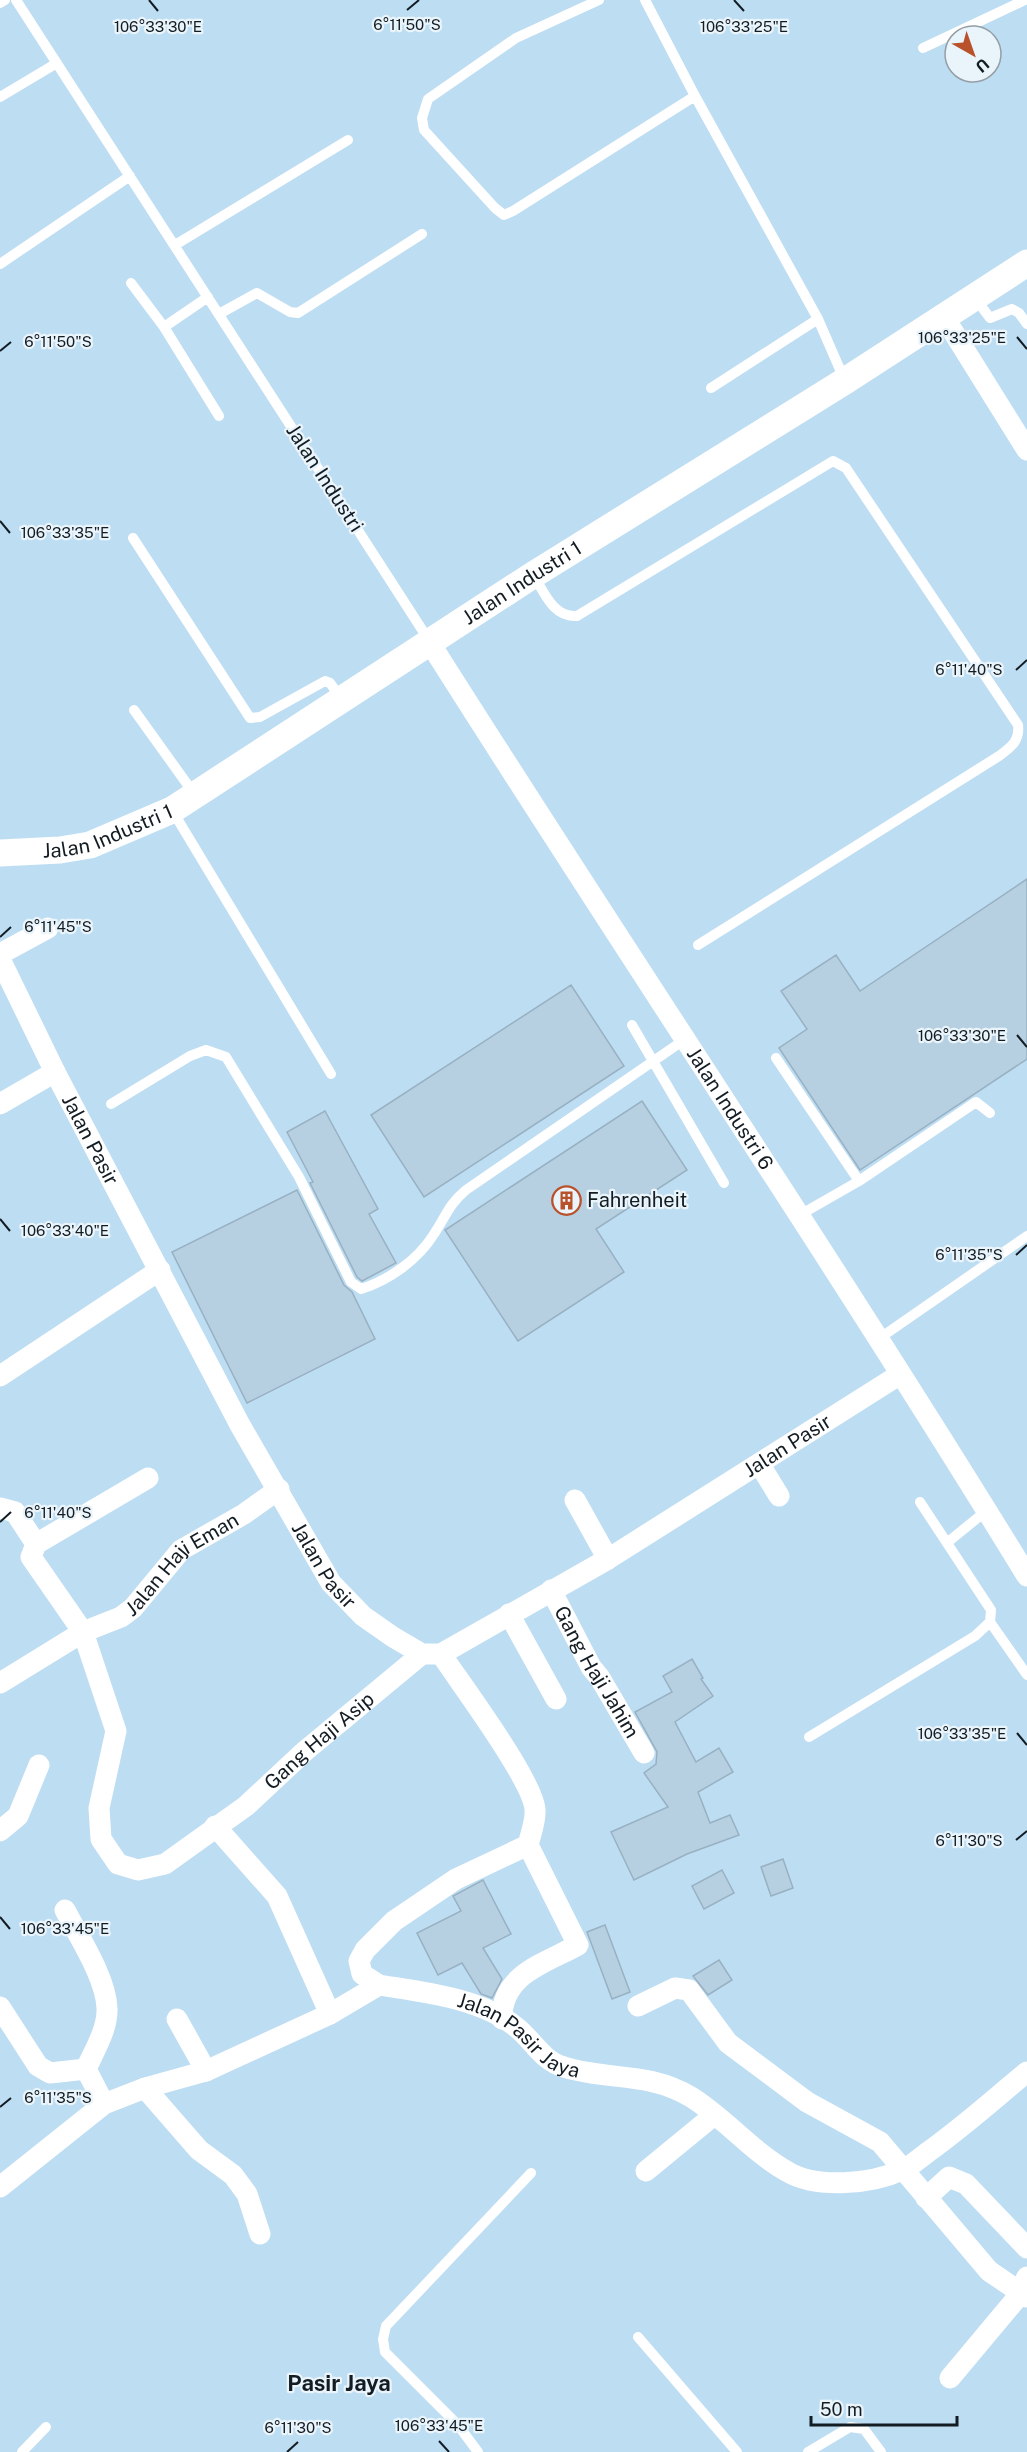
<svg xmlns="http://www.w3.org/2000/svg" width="1027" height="2452" font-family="'Public Sans',sans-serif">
<rect width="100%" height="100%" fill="#d0eafb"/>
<path fill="#bdddf3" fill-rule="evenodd" d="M0,0H1027V2452H0ZM955,36H991V72H955Z"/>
<path fill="#b7d0e1" stroke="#98b1c2" stroke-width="1.5" d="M1027,879V1059L860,1170L779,1048L807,1029L781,991L836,955L860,991Z
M571,985L624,1066L424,1197L371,1115Z
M642,1101L687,1170L596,1229L624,1272L518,1341L445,1230Z
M325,1111L378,1209L369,1214L396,1263L362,1281L357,1277L310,1183L313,1182L287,1132Z
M297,1190L344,1285L352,1292L375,1339L247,1403L172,1252Z
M692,1659L703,1678L701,1679L713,1696L675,1722L696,1762L719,1748L733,1772L698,1792L710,1823L730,1815L739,1835L687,1854L634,1880L611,1832L668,1807L644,1773L656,1764L657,1752L635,1712L672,1692L663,1676Z
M783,1859L793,1888L771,1896L761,1867Z
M722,1870L734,1893L704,1909L692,1886Z
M483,1880L511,1934L483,1948L502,1979L492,1998L481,1994L462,1963L438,1975L417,1933L461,1911L453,1896Z
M605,1925L630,1992L612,1999L587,1932Z
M719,1960L732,1980L708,1995L693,1976Z"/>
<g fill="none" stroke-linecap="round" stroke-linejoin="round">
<path stroke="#fff" stroke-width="10" d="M16,0L430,642
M599,0L516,38L428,99L422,118L424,130L495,208L504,215L513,211L695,96
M645,0L695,96L818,319L845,381
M0,3L5,0
M923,48L1025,0
M0,97L57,63
M175,245L348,140
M0,264L130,176
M131,283L164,327L219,416
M975,298L990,318L1012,309L1019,313L1027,324
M219,314L257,293L290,312L298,313L422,234
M164,327L208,297
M711,388L818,319
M133,538L250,718L260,717L325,681L330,683L341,698
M534,576C545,594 554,618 577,616L833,461L846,468L1018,725C1020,741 1011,747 999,756L698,945
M134,710L195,795
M172,810L331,1074
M632,1025L724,1183
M776,1058L859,1181
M111,1104L190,1056L206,1050L226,1057L299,1177L351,1282L361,1289C389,1280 418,1260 434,1234C446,1216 449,1204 466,1190L684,1040
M798,1216L859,1181L976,1102L990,1113
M877,1340L1027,1236
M948,1542L986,1511
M990,1622L1027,1675
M809,1737L975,1636L990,1622L991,1610L920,1502
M638,2337L737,2452
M22,2452L46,2427
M478,2452L458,2425L385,2352L383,2339L386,2326L531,2173
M808,2452L850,2427L864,2429L881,2452"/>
<g stroke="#fff" stroke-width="21">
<path d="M944,317L1027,450"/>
<path id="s1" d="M430,643C627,955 834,1261 1027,1576"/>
<path d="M0,954L48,928"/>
<path id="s2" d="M0,959L55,1072L240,1425L331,1583L363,1616L393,1637L422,1654H441L608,1559L899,1375"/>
<path d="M0,1104L55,1072"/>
<path d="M0,1376L160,1270"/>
<path d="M760,1465L779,1496"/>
<path id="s3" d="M148,1478L36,1544L31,1557L83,1632L116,1731L99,1808L101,1839L118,1864L138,1870L165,1864L246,1806L305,1751L422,1654"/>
<path d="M575,1500L608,1559"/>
<path d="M0,1508L15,1512L36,1544"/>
<path id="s4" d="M551,1590L591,1667L600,1678L644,1753"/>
<path d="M509,1614L556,1699"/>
<path id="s5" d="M0,1683L83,1632L121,1617L133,1608L181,1550L244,1514L279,1489"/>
<path d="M215,1826L277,1896L330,2014"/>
<path d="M0,1831L18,1816L39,1765"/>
<path d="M65,1910C79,1937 106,1978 107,2008C108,2029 94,2051 86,2069L104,2104"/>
<path d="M379,1985L362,1974L359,1961L365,1950L394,1921L456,1879L528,1845C531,1833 536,1821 535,1809C532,1779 461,1684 441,1654"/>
<path d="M638,2006L675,1988L689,1990L728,2043L807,2102L880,2142L989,2271L1027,2297"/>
<path d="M0,2007L38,2066L50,2073L86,2069"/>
<path d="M177,2019L206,2071"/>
<path d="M502,2019C501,1974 546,1963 578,1945L528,1845"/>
<path d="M145,2088L199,2150L233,2175L247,2194L260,2234"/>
<path d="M646,2171L713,2116"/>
<path id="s6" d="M0,2187L104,2104L145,2088L206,2071L330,2014L379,1985C422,1992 481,1998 516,2027C533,2040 542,2061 564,2067C608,2081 648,2071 691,2097C725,2118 752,2152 788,2172C817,2189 872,2184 902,2170C911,2166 920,2158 928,2152C963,2127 994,2099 1027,2072"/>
<path d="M926,2198L949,2177L966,2184L1027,2248"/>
<path d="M950,2378L1016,2299L1027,2277"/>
</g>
<path stroke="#fff" stroke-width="27" id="s7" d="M0,853L60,850L90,845L172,810L533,575L845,381L1027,263"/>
</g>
<path fill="none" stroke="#131c23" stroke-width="2" d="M149,0L158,11M734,0L744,11M407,10L419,0M1017,337L1027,349M0,351L11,342M0,521L10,533M1016,670L1027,660M0,937L11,927M1017,1035L1027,1047M0,1219L10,1231M1016,1255L1027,1245M0,1522L11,1512M1017,1733L1027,1745M1016,1840L1027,1831M0,1917L10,1929M0,2107L11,2098M439,2441L449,2452M287,2452L298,2442"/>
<defs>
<symbol id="building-ring" viewBox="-11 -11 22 22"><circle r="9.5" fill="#eaf4fb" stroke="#b9512a" stroke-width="1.5"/><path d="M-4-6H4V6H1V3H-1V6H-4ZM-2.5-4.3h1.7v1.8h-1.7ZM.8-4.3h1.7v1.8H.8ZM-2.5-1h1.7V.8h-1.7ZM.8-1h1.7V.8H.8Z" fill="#b9512a"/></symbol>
</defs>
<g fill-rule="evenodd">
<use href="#building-ring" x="550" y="1184" width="33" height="33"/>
</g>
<g text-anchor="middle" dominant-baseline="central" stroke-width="4.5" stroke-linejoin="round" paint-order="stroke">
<g font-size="20" fill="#131c23" stroke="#eaf4fb">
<text transform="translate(325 478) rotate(57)">Jalan Industri</text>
<text stroke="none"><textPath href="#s7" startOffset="597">Jalan Industri 1</textPath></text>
<text stroke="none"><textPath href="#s7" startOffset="111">Jalan Industri 1</textPath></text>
<text stroke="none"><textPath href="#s1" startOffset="554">Jalan Industri 6</textPath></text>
<text stroke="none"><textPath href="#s2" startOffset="202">Jalan Pasir</textPath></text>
<text stroke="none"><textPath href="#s2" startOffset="1246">Jalan Pasir</textPath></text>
<text stroke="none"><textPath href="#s2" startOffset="688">Jalan Pasir</textPath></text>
<text stroke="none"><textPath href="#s5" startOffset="220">Jalan Haji Eman</textPath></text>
<text stroke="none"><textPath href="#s4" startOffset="94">Gang Haji Jahim</textPath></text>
<text stroke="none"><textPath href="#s3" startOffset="726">Gang Haji Asip</textPath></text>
<text stroke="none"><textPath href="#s6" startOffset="586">Jalan Pasir Jaya</textPath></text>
</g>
<g font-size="20" fill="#131c23" stroke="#eaf4fb" text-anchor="start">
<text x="587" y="1200">Fahrenheit</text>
</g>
<g font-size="22" font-weight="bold" fill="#131c23" stroke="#eaf4fb">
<text x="339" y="2383">Pasir Jaya</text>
</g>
</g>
<g font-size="15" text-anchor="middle" fill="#131c23" stroke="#eaf4fb" stroke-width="4.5" stroke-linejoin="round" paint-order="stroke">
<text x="407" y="30">6°11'50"S</text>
<text x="158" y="32">106°33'30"E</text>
<text x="744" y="32">106°33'25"E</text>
<text x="962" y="343">106°33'25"E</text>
<text x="58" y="347">6°11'50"S</text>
<text x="65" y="538">106°33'35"E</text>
<text x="969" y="675">6°11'40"S</text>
<text x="58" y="932">6°11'45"S</text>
<text x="962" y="1041">106°33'30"E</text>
<text x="65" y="1236">106°33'40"E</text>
<text x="969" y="1260">6°11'35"S</text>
<text x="58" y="1518">6°11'40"S</text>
<text x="962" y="1739">106°33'35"E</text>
<text x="969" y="1846">6°11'30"S</text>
<text x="65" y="1934">106°33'45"E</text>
<text x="58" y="2103">6°11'35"S</text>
<text x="439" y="2431">106°33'45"E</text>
<text x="298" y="2433">6°11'30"S</text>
</g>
<g transform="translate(973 54) rotate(140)"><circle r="28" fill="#eaf4fb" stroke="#949ea5" stroke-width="1.5"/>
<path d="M0-4.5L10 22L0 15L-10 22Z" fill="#b9512a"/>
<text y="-9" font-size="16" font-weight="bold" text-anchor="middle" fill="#131c23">U</text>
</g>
<path d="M811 2416v9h146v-9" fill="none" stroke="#131c23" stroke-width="3"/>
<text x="820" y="2416" font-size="18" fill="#131c23" stroke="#eaf4fb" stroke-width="4.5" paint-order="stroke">50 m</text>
</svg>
